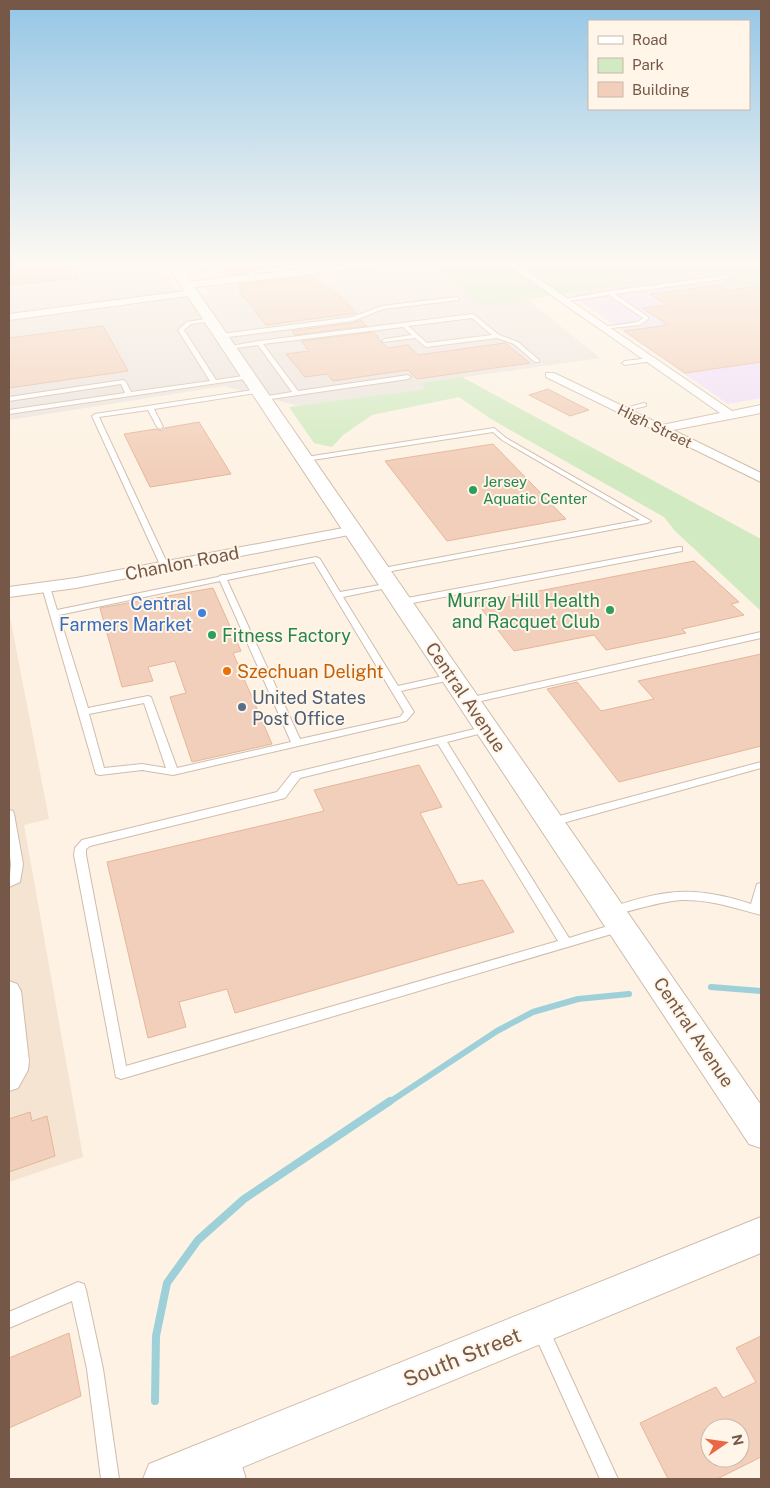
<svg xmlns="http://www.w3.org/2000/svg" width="770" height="1488" font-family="'Public Sans',sans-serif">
<rect width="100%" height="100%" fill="#fdf2e3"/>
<path fill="#f4e4d1" d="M9,612L49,819L24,825L83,1157L9,1182Z"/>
<path fill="#ece4de" d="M9,262H158L179,292L9,313Z
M188,262H429L482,304L527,299L600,358L422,383L427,389L299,406L224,386L9,420V321L210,295Z"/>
<path fill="#efdff9" d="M707,274L731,287L752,286L761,291V398L728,404L568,293Z"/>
<path fill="#d2eac1" d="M429,262H761V291L752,286L731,287L707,274L482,305Z
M462,377L761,539V611L675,531L664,517L491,419L459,397L372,415L343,435L332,447L314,443L289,407L426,389L421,383Z"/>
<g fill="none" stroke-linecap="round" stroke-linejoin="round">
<path stroke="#9dd0d8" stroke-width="6" d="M711,987L761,991
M388,1103L497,1031L533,1012L578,999L629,994"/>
<path stroke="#9dd0d8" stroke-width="8" d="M155,1401L156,1336L167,1283L198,1240L244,1199L390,1101"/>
</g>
<path fill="#f2cfba" stroke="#e5b69a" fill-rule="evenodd" d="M9,262H72L79,278L9,285Z
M219,262H298L301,265L296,263L247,270L246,274L229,275Z
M312,276L324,288H331L357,313L266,325L239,291H242L237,284Z
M720,285L728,290L753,287L761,291V362L685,373L624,331L668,325L642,308L667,305L650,294Z
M361,320L367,326L295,335L292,331L353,323Z
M103,326L128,371L9,388V338Z
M374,332L381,342L388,348L408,345L418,355L505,343L530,363L417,379L408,370L333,381L327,374L305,377L286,354L309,351L301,341Z
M548,389L573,402L589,410L570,416L529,395Z
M199,422L231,474L150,487L124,434L156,429L161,431L165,428Z
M493,444L566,519L447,541L385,461Z
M694,561L739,602L731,604L744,615L682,629L686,633L606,650L594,635L514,651L477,603Z
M213,588L241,651L233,653L272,744L192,762L170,697L186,693L175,661L148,667L153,681L122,687L100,608Z
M761,654V746L619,782L547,689L577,682L601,711L654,699L638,681Z
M419,765L442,807L420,813L458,885L483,880L514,932L235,1013L227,989L179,1002L186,1027L148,1038L107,862L324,811L314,790Z
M30,1112L32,1121L47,1116L55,1156L9,1172V1119Z
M69,1333L81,1396L9,1428V1358Z
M761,1336V1457L717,1479H668L640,1423L716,1387L723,1398L756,1382L736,1348ZM710,1428H740V1458H710Z"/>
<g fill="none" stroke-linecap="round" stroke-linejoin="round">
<defs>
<path id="service" d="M208,262H212C206,273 187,277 177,273L199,269Z
M296,265L313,271L311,272L296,268L253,273L258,277L255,279L247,272Z
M730,275L732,278L615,294L648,317V319L640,325L602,329V327L638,322L643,318L609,295L562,302L559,300L609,291Z
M457,297L459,298V300L383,309L353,321L221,338L218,336L221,334L352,317L382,306Z
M473,314L499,335L518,342L539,360V362H535L514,344L497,338L426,347L415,338L383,342L382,341L385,339L412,335L403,327L263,344L298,391L408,375L411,377L408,379L264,400L261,398L262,397L292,392L258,345L229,349L226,347L259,341ZM472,318L492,335L427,343L408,326Z
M211,318L214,320L213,321L191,324L184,330L216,380L250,375L252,376V378L9,414V410L125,393L121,384L9,401V397L123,380L126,382L131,392L210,381L178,330L187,322Z
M650,358L652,359V361L625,365L622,363L625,361Z
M260,389L262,390V392L154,409L163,427L160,429L157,427L148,410L99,417L169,567L165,569H162L92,416L95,414Z
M644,403L646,404V406L621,412L618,410Z
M494,428L506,438L651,521L647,523L381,573H378V569L640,520L502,440L493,432L306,461L303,459L306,457Z
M679,547H682V551L402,605L398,602L402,599Z
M316,557L320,559L340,592L391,583L395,585L391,587L343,597L398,686L452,674L455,675L457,677L455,679L401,691L414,712L406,721L173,775L142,770L100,775L96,774L42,587L43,585H46L50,587L57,610L218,577L222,575H225ZM314,562L404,712L400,717L300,739L227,580ZM220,581L291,742L177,768L151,697L148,696L88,708L59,615ZM144,703L166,768L142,764L104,768L89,714Z
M761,632V638L468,704L463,701L468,698Z
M487,726L492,729L490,731L447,742L569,938L621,922L625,924L627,927L625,930L121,1079L116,1077L74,855L75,848L82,840L277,792L292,773ZM438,744L558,941L126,1066L86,855V849L90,846L285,798L300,778Z
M761,762V768L552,826L548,825L547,822L548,819L552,818Z
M9,810L13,811L14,814L23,864L20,882L9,887L11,864L9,847Z
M761,883V915C735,908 709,899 681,900C658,902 635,910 613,915L609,914L607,911L609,908C636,899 665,890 694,892C713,893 733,898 751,904L757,884Z
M78,1282L84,1284L86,1290L103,1369L119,1479H101L87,1369L72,1301L9,1328V1312Z
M541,1323L547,1325L618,1479H600L533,1331L535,1325Z"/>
<path id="minor" d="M369,262H398L393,265L187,288L182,285L187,282Z
M504,262H514L732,411L761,405V413L673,430L761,473V482L546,377V373H554L662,425L720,413Z
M193,290L198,293L196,295L9,320V314Z
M354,526L359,527L361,530L359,533L76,588L9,597V587L76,578Z
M9,981L17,984L21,991L29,1061L28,1070L18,1088L9,1091Z
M223,1439L235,1443L246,1479H212L207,1455L211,1443Z"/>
<path id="tertiary" d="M165,262H177L761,1105V1148L749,1144Z
M761,1217V1253L214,1479H143L149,1464Z"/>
</defs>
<use href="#service" stroke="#d0bcac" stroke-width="2"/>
<use href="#minor" stroke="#d0bcac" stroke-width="2"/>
<use href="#tertiary" stroke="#d0bcac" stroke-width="2"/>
<use href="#service" fill="#fff" fill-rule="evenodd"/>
<use href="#minor" fill="#fff" fill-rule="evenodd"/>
<use href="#tertiary" fill="#fff" fill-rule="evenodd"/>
</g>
<linearGradient id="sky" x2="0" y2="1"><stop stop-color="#94c6e7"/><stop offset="0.56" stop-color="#fef9f2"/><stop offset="1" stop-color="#fef9f2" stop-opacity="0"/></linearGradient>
<rect width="770" height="470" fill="url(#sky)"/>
<g fill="#2e9e5b" stroke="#fff6e9" stroke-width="2">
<circle cx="473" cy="490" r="5"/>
<circle cx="610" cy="610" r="5"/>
<circle cx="212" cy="635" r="5"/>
</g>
<circle fill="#3f7fe0" stroke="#fff6e9" stroke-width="2" cx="202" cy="613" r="5"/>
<circle fill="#e8710a" stroke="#fff6e9" stroke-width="2" cx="227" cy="671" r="5"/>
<circle fill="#5c6f8a" stroke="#fff6e9" stroke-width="2" cx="242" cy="707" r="5"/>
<g text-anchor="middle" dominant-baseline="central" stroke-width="4" stroke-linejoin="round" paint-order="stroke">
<g font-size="15" fill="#755848" stroke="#fff6e9">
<text transform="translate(655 426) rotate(26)">High Street</text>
</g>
<g font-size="15" fill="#27864d" stroke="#fff6e9" text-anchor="start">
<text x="483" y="481">Jersey<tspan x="483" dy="17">Aquatic Center</tspan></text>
</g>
<g font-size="18" fill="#755848" stroke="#fff6e9">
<text transform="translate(182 563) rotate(-11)">Chanlon Road</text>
<text transform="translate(466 697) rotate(56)">Central Avenue</text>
<text transform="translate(694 1032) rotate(56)">Central Avenue</text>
</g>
<g font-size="18" fill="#27864d" stroke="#fff6e9" text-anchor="end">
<text x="600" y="600">Murray Hill Health<tspan x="600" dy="21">and Racquet Club</tspan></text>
<text x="222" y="635" text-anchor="start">Fitness Factory</text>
</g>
<g font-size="18" fill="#366cbe" stroke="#fff6e9" text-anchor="end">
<text x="192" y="603">Central<tspan x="192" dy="21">Farmers Market</tspan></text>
</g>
<g font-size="18" fill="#c56008" stroke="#fff6e9" text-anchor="start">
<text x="237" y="671">Szechuan Delight</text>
</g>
<g font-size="18" fill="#4e5e75" stroke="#fff6e9" text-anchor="start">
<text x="252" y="697">United States<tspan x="252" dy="21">Post Office</tspan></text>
</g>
<g font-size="21" fill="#755848" stroke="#fff6e9">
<text transform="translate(462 1357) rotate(-22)">South Street</text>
</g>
</g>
<rect width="770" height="1488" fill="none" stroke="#755848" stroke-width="20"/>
<rect x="588" y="20" width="162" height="90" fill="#fff6e9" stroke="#c8b7a9"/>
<rect x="598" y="36" width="25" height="8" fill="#ffffff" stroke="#c8b7a9"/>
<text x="632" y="45" font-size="15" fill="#755848">Road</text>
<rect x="598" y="58" width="25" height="15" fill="#d2eac1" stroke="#c8b7a9"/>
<text x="632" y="70" font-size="15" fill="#755848">Park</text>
<rect x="598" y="82" width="25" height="15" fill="#f2cfba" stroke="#c8b7a9"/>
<text x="632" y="95" font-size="15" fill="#755848">Building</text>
<g transform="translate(725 1443) rotate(77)"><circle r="24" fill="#fff6e9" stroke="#c8b7a9"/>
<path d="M0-4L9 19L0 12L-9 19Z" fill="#e96745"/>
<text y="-8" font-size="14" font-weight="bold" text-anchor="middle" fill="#755848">N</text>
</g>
</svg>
